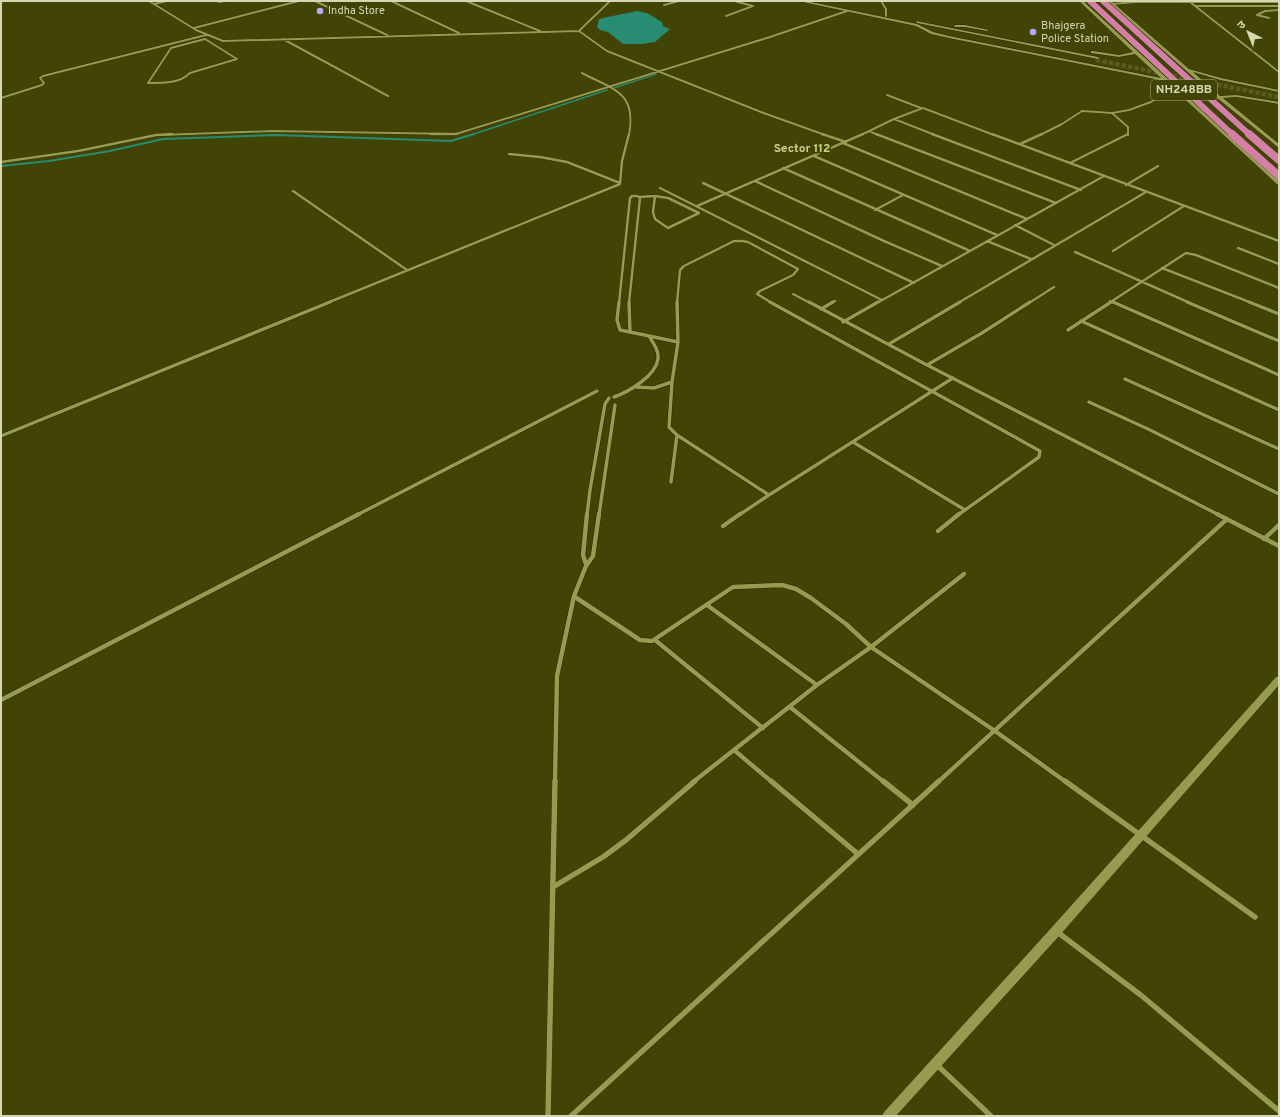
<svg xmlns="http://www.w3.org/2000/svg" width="1280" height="1117" font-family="Overpass,'Noto Sans Devanagari',sans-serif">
<rect width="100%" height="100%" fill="#424405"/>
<path fill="#278c72" d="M637,11L647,13L662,22L663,26L670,29L655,42L642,44H623L608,32L600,30L597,27L599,19L603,18Z"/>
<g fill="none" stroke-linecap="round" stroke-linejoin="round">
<path stroke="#278c72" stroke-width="1.5" d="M614,88L656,74
M471,135L607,90"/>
<path stroke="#278c72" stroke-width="2" d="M1,166L49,161L110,151L163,139L276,135L451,141L474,134"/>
<path stroke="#585a1f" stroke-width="4.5" stroke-dasharray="4.5 2" stroke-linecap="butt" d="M1096,60L1279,97"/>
<defs>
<path id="street-far4" d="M149,1L196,30L223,41L579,31L607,51L761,112L825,135
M315,1L387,35
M391,1L459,33
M466,1L540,31
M881,1L886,9V16
M219,2L225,1
M1190,2L1279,72
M154,4L167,1
M1112,4L1136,2H1279
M664,5L679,1
M1195,6H1279
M726,16L753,6L734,1
M1269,18L1257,15L1265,11L1279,10
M194,28L299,1
M579,31L610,1
M205,39L237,59L190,73C179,84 162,83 148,83L171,48Z
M283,39L388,96
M582,73C614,90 637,92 629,135
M887,95L921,108
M1,98L42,85L44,83L40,78L43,76L206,35
M1112,113L1128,127V135
M894,119L935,135
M869,131L878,135
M161,135L273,131L456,134L770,37L847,11
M861,135L894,119L923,108L994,135
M1040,135L1062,124L1082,111L1112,113L1129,110L1151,102L1160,96L1164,90L1175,87"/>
<path id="street-far3" d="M431,134H457
M822,134L846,142
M876,134L1056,203
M932,134L1081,190
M992,134L1279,241
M843,143L1027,219
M1020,144L1042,134
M509,154L540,157L567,162L620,183
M814,156L997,235
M1,162L78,151L156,135L172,134
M1070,163L1128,134
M783,168L968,250
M755,181L884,241L942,266
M703,183L914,283
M1126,185L1158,166
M660,188L882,300
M293,191L407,270
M655,196L668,198L699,213L668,228L655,219L653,212Z
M639,197L655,196
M697,206L863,134
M875,210L903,195
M1015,225L1054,245
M987,241L1031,259
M1238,248L1279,264
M1113,251L1184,206
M1075,252L1190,303
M1162,268L1252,303
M793,294L810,303
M1110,301L1115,303
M327,303L620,184L622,161L629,134
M619,303L630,198L632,196H637L640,198L629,303
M677,303L680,270L684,266L734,241H742L748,242L798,269L793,275L760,291L757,294L772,303
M831,303L835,301
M877,303L1104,176
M958,303L1146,192
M1029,303L1054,287
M1109,303L1186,253L1196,255L1279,288"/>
<path id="street-far2" d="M619,302L617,320L620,330L630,332L629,302
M770,302L1040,451L1039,457L958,515
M809,302L927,365L982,333L1030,302
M1113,302L1279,375
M1187,302L1279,341
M1249,302L1279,314
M821,309L833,302
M1081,321L1279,410
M843,322L878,302
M1068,330L1111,302
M630,332L678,342
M889,344L960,302
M927,365L1219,515
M1125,379L1279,449
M672,382L669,427L677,435L769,495L953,378
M636,387L654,388L672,382L678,342L677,302
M614,397C628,392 656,376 658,359C659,350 653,343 649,336
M1089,402L1148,429L1279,494
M1,436L330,302
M853,442L965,510
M671,482L677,435
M357,515L597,391
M587,515L590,490L605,404L609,398
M599,515L615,405
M739,515L769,495"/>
<path id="street-far1" d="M1217,514L1279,546
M723,526L740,514
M938,531L959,514
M1264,539L1279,525
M586,564L583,555L587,514
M575,597L640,640L652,641L733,587L782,585L796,589L811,598L846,624L871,647L995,731L1066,782
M707,605L817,685
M655,640L763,728
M1,700L359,514
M790,707L884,782
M734,750L772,782
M555,782L557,676L574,596L586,566L593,556L599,514
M693,782L817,685L871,647L964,574
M938,782L1227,519"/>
<path id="street" d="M771,781L858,854
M883,781L913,805
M1065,781L1255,917
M553,887L603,857L626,840L695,781
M1056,931L1142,996L1279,1111
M937,1065L991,1116
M548,1116L555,781
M571,1116L939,781"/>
<path id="secondary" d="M798,1H806L917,24L933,32L949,36L1161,78L1135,54L1119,57L1091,53V51H1093L1119,55L1133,52L1079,1H1083L1279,181V186L1165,81L949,38L931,34L916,26Z
M1107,1H1111L1189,69L1221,78L1279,90V92L1220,80L1193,72L1220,96L1236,95L1279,102V104L1236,97L1223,98L1279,144V148L1217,98Z
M916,21L1098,57L1100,58L1098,59L917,23Z
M955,25H965L989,30L987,31L965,27H954Z
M1279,676V685L1060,935L896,1116H882L884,1112L1052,927L1276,677Z"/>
</defs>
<use href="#street-far4" stroke="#282901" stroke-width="2.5"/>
<use href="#street-far3" stroke="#282901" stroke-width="3"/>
<use href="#street-far2" stroke="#282901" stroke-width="4.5"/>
<use href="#street-far1" stroke="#282901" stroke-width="5.5"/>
<use href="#street" stroke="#282901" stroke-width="6"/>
<use href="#secondary" stroke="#282901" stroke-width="1"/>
<use href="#street-far4" stroke="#979b50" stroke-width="2"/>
<use href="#street-far3" stroke="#979b50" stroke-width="2.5"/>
<use href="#street-far2" stroke="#979b50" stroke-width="3.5"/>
<use href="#street-far1" stroke="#979b50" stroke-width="4.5"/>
<use href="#street" stroke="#979b50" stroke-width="5.5"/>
<use href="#secondary" fill="#979b50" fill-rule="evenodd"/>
<defs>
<path id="highway-bridge-far1" d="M1090,1L1233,135
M1103,1L1250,135"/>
<path id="highway-bridge" d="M1232,134L1279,176
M1249,134L1279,160"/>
</defs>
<use href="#highway-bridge-far1" stroke="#282901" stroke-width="7" stroke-linecap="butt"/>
<use href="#highway-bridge" stroke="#282901" stroke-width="8" stroke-linecap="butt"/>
<use href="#highway-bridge-far1" stroke="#d47fa6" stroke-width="6"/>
<use href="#highway-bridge" stroke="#d47fa6" stroke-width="8"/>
</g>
<g fill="#b8abf7" stroke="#424405" stroke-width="1.5">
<circle cx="320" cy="11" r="4"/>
<circle cx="1033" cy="32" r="4"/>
</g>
<g text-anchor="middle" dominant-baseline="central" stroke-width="3.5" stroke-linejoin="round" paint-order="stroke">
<g font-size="11" fill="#d5d8b3" stroke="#424405" text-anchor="start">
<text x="328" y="11">Indha Store</text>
<text x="1041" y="26">Bhajgera<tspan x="1041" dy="13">Police Station</tspan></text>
</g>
<rect fill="#424405" stroke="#a9ac7f" stroke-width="1" x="1151" y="80" width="66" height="20" rx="3"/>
<g font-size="12" font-weight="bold" fill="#d5d8b3">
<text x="1184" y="90">NH248BB</text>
</g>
<g font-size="12" font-weight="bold" fill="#cdd386" stroke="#424405">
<text x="802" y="149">Sector 112</text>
</g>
</g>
<rect width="1280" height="1117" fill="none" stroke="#d5d8b3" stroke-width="4"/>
<g transform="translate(1248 32) rotate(317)" stroke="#424405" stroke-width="3" paint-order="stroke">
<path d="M0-3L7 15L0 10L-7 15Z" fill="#d5d8b3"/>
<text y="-6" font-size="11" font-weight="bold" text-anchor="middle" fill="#d5d8b3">उ</text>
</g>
</svg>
